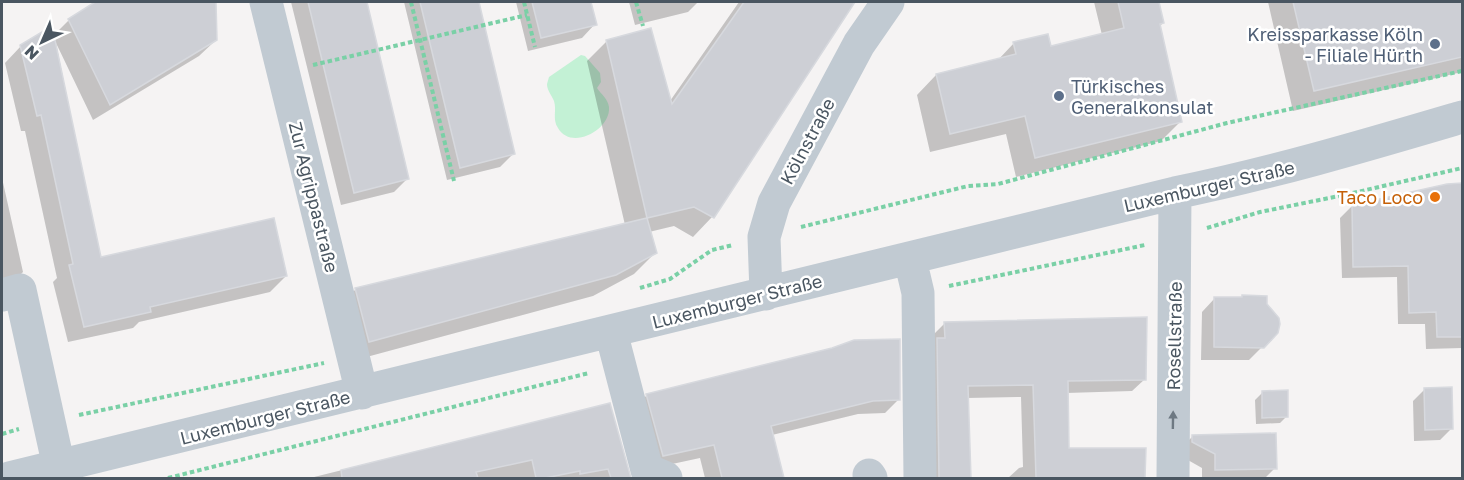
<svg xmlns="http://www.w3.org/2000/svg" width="1464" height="480" font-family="'Golos Text',sans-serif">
<rect width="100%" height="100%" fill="#f5f3f3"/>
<path fill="#c3f1d5" d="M581,55L585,56L600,73L601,82L597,88C601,94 608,99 609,107C611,130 571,151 558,128C552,119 557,110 554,101C551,94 547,90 547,84L549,77Z"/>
<path fill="#0003" d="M98,2H215L216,40L199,56L93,120L56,43L100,259L286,276L270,292L139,322L133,328L68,342L53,282L57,278L25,131H21L5,63L21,46L53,36L69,20Z
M291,2H365L407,179L394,192L341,205Z
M404,2H477L514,153L500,167L447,180Z
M516,2H589L595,24L582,38L528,51Z
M629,2H698L688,12L635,25Z
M739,2H853L712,217L693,237L674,226L649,232L655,253L634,274L593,296L348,362L335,310L356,289L625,225L587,61L606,42L670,101Z
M1094,2H1158L1163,23L1159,27L1180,122L1161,141L1016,177L1006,134L930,152L917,95L936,75L997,61L1014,43L1050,48L1102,35Z
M1268,2H1316L1320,5L1336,2H1459L1460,5H1462V72L1293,111Z
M2,178L23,272L11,284H2Z
M1449,185H1462V348L1426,349L1425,324H1398L1397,277L1342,278L1340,218L1352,206Z
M1215,298L1275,334L1249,360H1201L1202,312Z
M945,323L1145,379L1132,391L1066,393L1068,449L1144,472L1137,478H1008L1019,468L1023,467L1021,397L967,398L969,478H926L932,336Z
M1425,389L1452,428L1440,440L1414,441L1413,401Z
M1262,393L1287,416L1280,423L1256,424L1255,400Z
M647,395L899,399L885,413L858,414L772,435L782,478H705L700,458L649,469L633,409Z
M609,404L630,478L599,477L310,478Z
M1193,436L1275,468L1265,478H1202V468L1179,455V450Z"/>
<path fill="#cdcfd5" stroke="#d7d9de" stroke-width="1.5" d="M95,2H216L217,40L110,105L68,19Z
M308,2H367L409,179L354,193Z
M420,2H479L515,154L460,168Z
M532,2H591L597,25L541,38Z
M744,2H855L714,218L694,207L647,218L606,40L651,28L672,104Z
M1118,2H1159L1164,23L1160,24L1182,122L1035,158L1025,116L950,134L936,74L1016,54L1013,42L1048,34L1051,46L1124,28Z
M1293,2H1462V57L1314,91Z
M52,26L101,257L274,218L287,276L150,307L151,312L84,327L69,265L73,264L41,115L37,116L20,45Z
M1462,183V337H1437L1436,312L1409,313L1408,266L1353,267L1352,205L1447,184Z
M647,218L657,253L616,275L369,342L355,288Z
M1242,295L1267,296V304L1279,318L1280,324L1278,333L1264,348L1214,347V297H1242Z
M1147,317L1146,380L1068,381L1069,448H1146L1145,478H1036L1033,385L968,386L971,478H939L937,338H945L944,322Z
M900,339V400L873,401L771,426L784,478H722L714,445L663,456L646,394L832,348L854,340Z
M1452,387L1453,429L1425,430L1424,388Z
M1288,390V417L1262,418V391Z
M610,403L631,478H611L608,469L580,474V471L545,478H536L532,460L476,472L478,478H342L341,470Z
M1276,433L1277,469L1215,470V454L1192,442V435Z"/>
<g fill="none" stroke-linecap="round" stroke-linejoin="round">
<path stroke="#7ad0a6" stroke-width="4" stroke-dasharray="4.5 3" stroke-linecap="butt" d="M411,2L454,181
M524,2L535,47
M636,2L643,26
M313,65L527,15
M801,227L968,186L998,184L1227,123L1462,71
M1207,228L1260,212L1344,195L1462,168
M949,286L1145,245
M640,288L670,279L712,250L733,245
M79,415L324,363
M2,434L19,429
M168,478L589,373"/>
<path stroke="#c1cad2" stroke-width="33" d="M266,2L362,393
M910,259L918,293L920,478
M766,294L764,237L774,203L859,44L888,2
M2,295L20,290L59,467
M611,332L647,470L666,478
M869,475L871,478
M9,478L1175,193C1273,173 1367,145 1462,117
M1173,478L1175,193"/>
</g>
<defs><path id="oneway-solid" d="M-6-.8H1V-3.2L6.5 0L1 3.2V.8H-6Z" transform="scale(1.5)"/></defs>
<use fill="#6e7983" href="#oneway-solid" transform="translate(1173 420) rotate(-89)"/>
<g fill="#5c6f8a" stroke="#fff" stroke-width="2">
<circle cx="1435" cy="44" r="6"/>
<circle cx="1059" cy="96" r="6"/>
</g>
<circle fill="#e8710a" stroke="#fff" stroke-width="2" cx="1435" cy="197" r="6"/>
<g text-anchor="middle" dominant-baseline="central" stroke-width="5" stroke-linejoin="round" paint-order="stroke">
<g font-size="18" fill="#4e5e75" stroke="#fff" text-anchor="end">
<text x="1423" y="34">Kreissparkasse Köln<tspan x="1423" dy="21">- Filiale Hürth</tspan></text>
<text x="1071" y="86" text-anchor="start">Türkisches<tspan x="1071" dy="21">Generalkonsulat</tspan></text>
</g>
<g font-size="18" fill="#4a5661" stroke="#fff">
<text transform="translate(807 141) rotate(-62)">Kölnstraße</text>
<text transform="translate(1209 186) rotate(-13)">Luxemburger Straße</text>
<text transform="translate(314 197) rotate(76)">Zur Agrippastraße</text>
<text transform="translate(737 301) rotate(-14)">Luxemburger Straße</text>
<text transform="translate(1174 336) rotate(-89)">Rosellstraße</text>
<text transform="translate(265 417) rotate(-14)">Luxemburger Straße</text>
</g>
<g font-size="18" fill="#c56008" stroke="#fff" text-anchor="end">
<text x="1423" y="197">Taco Loco</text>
</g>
</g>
<rect width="1464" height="480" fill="none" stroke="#4a5661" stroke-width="6"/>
<g transform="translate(42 42) rotate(224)" stroke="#ffffff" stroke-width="4.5" paint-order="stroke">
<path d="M0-4.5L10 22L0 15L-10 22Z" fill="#4a5661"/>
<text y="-9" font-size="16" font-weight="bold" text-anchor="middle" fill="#4a5661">N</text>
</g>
</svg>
